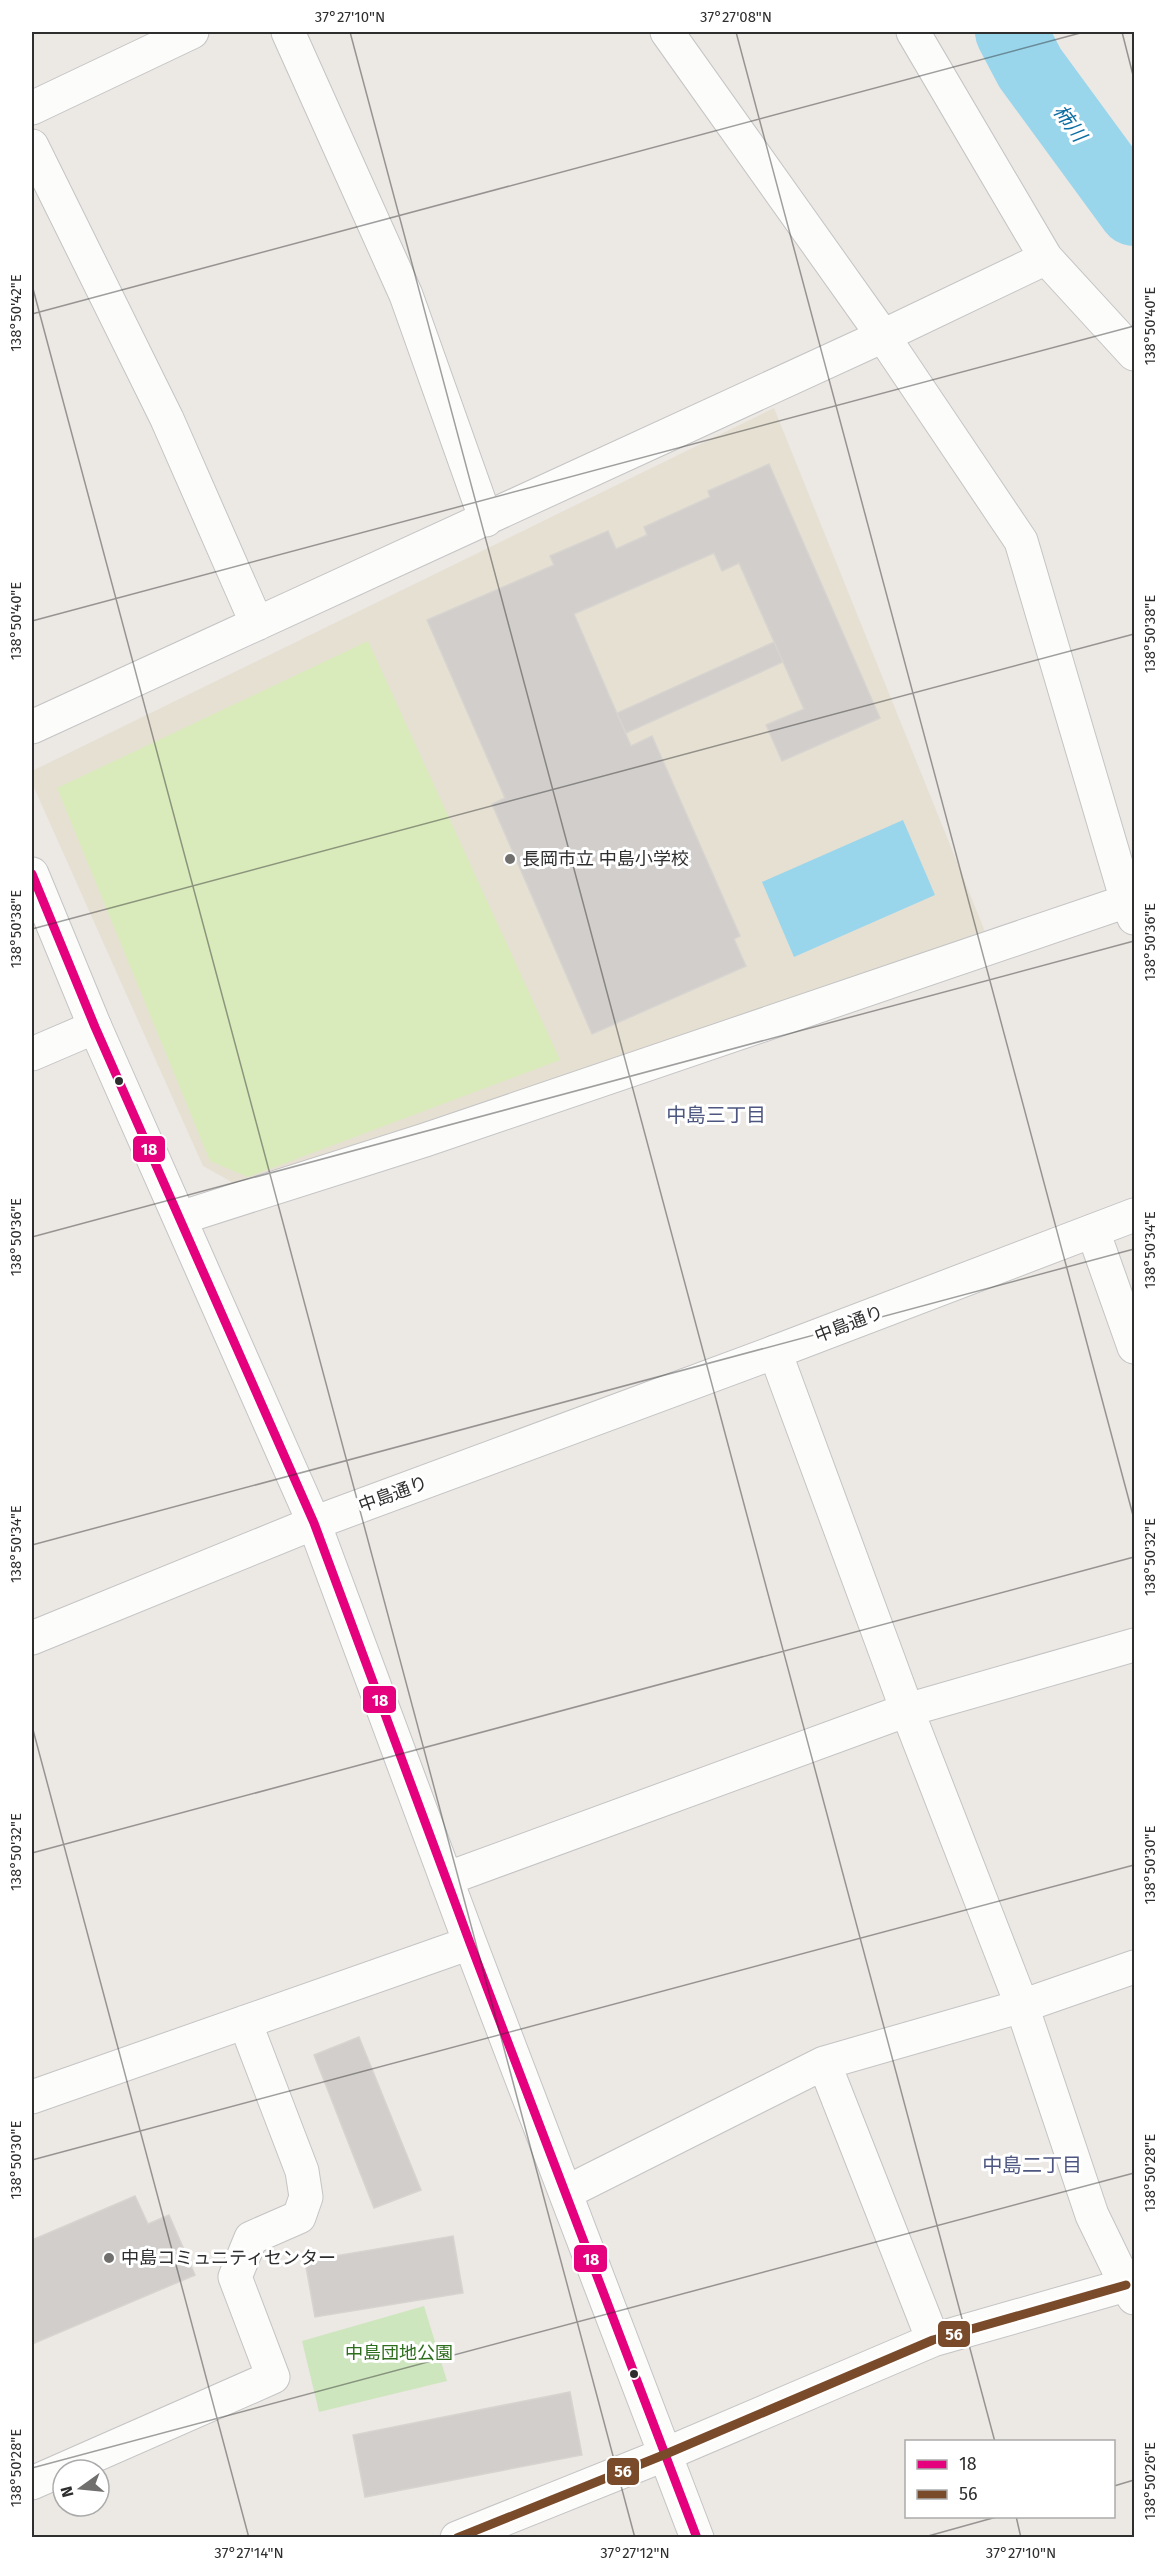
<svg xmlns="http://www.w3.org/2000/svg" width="1166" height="2569" font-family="'Fira Sans','Noto Sans JP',sans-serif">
<rect width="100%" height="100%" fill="#ece8e4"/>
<path fill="#e6e0d3" d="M774,408L986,934L237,1185L203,1166L32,783V771Z"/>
<path fill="#cee6be" d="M424,2306L447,2381L319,2412L302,2341Z"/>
<path fill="#d9eabb" d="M368,641L560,1060L248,1177L210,1161L57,788Z"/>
<path fill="#99d6ec" d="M903,820L935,895L794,957L762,882Z"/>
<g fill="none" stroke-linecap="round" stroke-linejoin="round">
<path stroke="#99d6ec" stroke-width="72" d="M1011,32L1030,68L1134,210"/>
</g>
<path fill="#d1cecb" stroke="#d7d4d0" stroke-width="1.5" d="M769,464L880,718L782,761L766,725L804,709L739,563L722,571L714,553L574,614L631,746L652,736L740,936L734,939L746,966L592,1034L492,804L505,798L427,620L554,565L550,556L608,531L616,549L647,535L644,527L710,497L708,491Z
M774,642L783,662L626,733L617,713Z
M359,2037L421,2190L374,2208L314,2055Z
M135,2196L148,2224L169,2215L195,2275L32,2344V2240Z
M453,2236L463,2293L315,2317L305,2261Z
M570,2392L582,2455L365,2497L353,2435Z"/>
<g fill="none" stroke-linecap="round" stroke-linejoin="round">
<defs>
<path id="street" d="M288,32L406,295L486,520
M667,32L883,336L1021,541L1127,901L1134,918
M913,32L1046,258L1134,354
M32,108L192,32
M32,146L167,419L257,624
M32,727L883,336L1046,258
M32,1054L95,1027
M180,1218L425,1140L1127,901
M1093,1231L1134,1347
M775,1352L907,1710L1022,2006L1092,2215L1126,2285L1134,2298
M32,1638L314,1523L470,1943L697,2538
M446,1879L907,1710L1134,1645
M824,2063L933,2340
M32,2097L470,1943
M567,2192L824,2063L1022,2006L1134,1967
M32,2483L273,2377L235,2277L251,2238L299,2217L306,2197L302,2171L245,2022
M457,2538L666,2454L933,2340L1126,2285"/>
<path id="secondary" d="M32,874L95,1027L314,1523L775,1352L1134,1215"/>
</defs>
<use href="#street" stroke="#c5c4c5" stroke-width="35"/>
<use href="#secondary" stroke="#c5c4c5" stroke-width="35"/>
<use href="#street" stroke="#fcfcfb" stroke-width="33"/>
<use href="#secondary" stroke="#fcfcfb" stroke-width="33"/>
<defs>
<path id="bus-1" d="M32,874L95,1027L314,1523L470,1943L697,2538"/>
<path id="bus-2" d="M457,2538L666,2454L933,2340L1126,2285"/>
</defs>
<use href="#bus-1" stroke="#fff" stroke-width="14"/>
<use href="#bus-2" stroke="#fff" stroke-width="14"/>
<use href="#bus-1" stroke="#e5007d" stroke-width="9"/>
<use href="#bus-2" stroke="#7a4b2a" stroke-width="9"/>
</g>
<path fill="none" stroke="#2e2e2e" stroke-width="1.5" stroke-opacity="0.45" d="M350,32L995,2442M736,32L1134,1519M1122,32L1134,79M32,285L635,2538M32,314L1084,32M32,621L1134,326M32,929L1134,634M32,1237L1134,941M32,1545L1134,1249M32,1726L249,2538M32,1853L1134,1557M32,2160L1134,1865M32,2468L1134,2173M1114,2486L1134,2480M1016,2516L1021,2538M921,2538L1000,2516"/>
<g fill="#706f6e" stroke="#fff" stroke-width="2">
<circle cx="510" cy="859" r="6"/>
<circle cx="109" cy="2258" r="6"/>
</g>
<g fill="#2e2e2e" stroke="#fff" stroke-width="2">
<circle cx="119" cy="1081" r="5"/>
<circle cx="634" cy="2374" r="5"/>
</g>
<g text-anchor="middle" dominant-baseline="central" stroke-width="6" stroke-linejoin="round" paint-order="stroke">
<g font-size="18" fill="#2e2e2e" stroke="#fff" text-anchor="start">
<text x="522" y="859">長岡市立 中島小学校</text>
<text x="121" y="2258">中島コミュニティセンター</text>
</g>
<g font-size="18" fill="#2e2e2e" stroke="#fff">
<text transform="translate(849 1324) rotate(-21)">中島通り</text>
<text transform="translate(393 1494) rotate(-20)">中島通り</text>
</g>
<g font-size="18" fill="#2c6e1b" stroke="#fff">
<text x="399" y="2353">中島団地公園</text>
</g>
<g font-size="20" font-style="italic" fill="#0d6fa3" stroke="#fff">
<text transform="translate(1070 123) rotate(54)">柿川</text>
</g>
<g font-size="20" fill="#4d5680" stroke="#fff">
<text x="716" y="1115">中島三丁目</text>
<text x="1032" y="2165">中島二丁目</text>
</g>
</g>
<g stroke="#fff" stroke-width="2">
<rect x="132" y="1135" width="34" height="28" rx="6" fill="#e5007d"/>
<rect x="362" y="1685" width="35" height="29" rx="6" fill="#e5007d"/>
<rect x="573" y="2244" width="35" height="29" rx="6" fill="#e5007d"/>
<rect x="937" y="2320" width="34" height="28" rx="6" fill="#7a4b2a"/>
<rect x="606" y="2457" width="34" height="29" rx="6" fill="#7a4b2a"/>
</g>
<g font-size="16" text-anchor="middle" font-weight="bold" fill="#fff">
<text x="149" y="1155">18</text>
<text x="380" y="1706">18</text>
<text x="591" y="2265">18</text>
<text x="954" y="2340">56</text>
<text x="623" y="2477">56</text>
</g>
<rect width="1166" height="2569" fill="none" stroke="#ffffff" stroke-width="66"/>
<rect x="905" y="2440" width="210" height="78" fill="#ffffff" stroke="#ababab" stroke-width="1.5"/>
<rect x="917" y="2460" width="30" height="9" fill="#e5007d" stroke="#ababab" stroke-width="1.5"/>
<text x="959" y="2470" font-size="18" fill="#2e2e2e">18</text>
<rect x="917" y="2490" width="30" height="9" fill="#7a4b2a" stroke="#ababab" stroke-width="1.5"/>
<text x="959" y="2500" font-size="18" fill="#2e2e2e">56</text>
<g transform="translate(81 2488) rotate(255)"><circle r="28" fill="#ffffff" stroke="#ababab" stroke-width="1.5"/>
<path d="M0-4.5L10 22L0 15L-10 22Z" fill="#706f6e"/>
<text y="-9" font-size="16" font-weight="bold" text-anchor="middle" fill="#2e2e2e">N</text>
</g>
<rect x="33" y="33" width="1100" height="2503" fill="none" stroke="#2e2e2e" stroke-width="2"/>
<g font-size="15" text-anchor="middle" fill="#2e2e2e">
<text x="350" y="22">37°27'10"N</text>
<text x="736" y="22">37°27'08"N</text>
<text transform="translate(16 313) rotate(-90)" y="5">138°50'42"E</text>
<text transform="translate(1150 326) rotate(-90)" y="5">138°50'40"E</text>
<text transform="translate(16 621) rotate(-90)" y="5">138°50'40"E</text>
<text transform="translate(1150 634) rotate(-90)" y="5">138°50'38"E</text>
<text transform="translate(16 929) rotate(-90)" y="5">138°50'38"E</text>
<text transform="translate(1150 942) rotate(-90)" y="5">138°50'36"E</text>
<text transform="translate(16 1237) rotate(-90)" y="5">138°50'36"E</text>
<text transform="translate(1150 1250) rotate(-90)" y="5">138°50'34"E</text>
<text transform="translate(16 1544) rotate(-90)" y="5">138°50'34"E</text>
<text transform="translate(1150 1557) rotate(-90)" y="5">138°50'32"E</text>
<text transform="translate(16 1852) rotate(-90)" y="5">138°50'32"E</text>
<text transform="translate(1150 1865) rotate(-90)" y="5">138°50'30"E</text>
<text transform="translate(16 2160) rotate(-90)" y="5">138°50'30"E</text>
<text transform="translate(1150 2173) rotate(-90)" y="5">138°50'28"E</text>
<text transform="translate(16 2468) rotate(-90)" y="5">138°50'28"E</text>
<text transform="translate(1150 2481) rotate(-90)" y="5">138°50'26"E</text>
<text x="249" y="2558">37°27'14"N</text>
<text x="635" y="2558">37°27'12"N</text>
<text x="1021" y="2558">37°27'10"N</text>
</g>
</svg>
